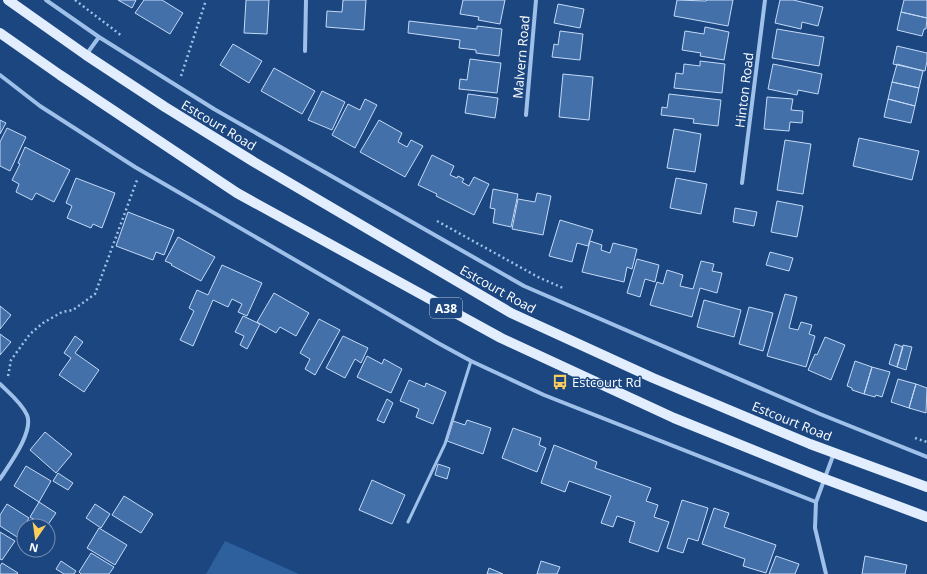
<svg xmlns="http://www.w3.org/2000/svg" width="927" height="574" font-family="'Open Sans',sans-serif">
<rect width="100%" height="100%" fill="#1b4680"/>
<path fill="#2e609e" d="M225,541L299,574H206Z"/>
<path fill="#4470aa" stroke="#c3daf7" d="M118,0H136L132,8Z
M144,0H162L183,13L170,34L135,13Z
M246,0H269L267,34L244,33Z
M343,0H366L364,30L326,27L327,11L342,12Z
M463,0H505L500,24L478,20L479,17L460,14Z
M677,0L706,1L707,0H733L728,26L674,16Z
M780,0H793L823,7L818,26L802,22L801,29L775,23Z
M904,0H927V18L901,12Z
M558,4L584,9L580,28L554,23Z
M901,12L927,18L926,29H924L922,36L897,30Z
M409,21L477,29V26L502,29L499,56L476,53V50L459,48L460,40L408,33Z
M705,27L729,32L724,60L700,56L701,53L682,50L685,31L704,34Z
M777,29L824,37L819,66L772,58Z
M560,31L583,34L580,60L552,57L554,44L558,45Z
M233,44L262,61L249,83L220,65Z
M897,46L927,53V61L925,71L893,64Z
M470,59L501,63L497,93L459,89L460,79L467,80Z
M700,61L725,64L722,93L674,88L676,73L683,74L684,64L700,66Z
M773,64L822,74L818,94L798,90L797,95L768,89Z
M897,64L923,71L919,88L892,82Z
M274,68L315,91L302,114L261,91Z
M563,74L593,77L589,120L559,117Z
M892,82L919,88L915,106L888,99Z
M322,91L345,102L332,130L308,120Z
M468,94L498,98L495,118L465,113Z
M669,94L721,100L718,126L693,123L694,119L661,115L662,107L667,108Z
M767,97L793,99L791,110L803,111L802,123L790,122L789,131L764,129Z
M365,99L377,105L355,148L332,135L348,104L360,110Z
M888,99L915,106L911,123L884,117Z
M0,120L6,123L0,134Z
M379,120L402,133L398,142L407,147L411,140L423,146L405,177L360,152Z
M7,128L26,137L10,171L0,166V142Z
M674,129L701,134L695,172L667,168Z
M859,138L919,151L912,180L853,166Z
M785,140L811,144L803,194L777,190Z
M25,147L70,170L54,202L36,193L32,200L16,192L19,184L12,180L20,164L18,163Z
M432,155L454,166L450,175L457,178L458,176L464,179L462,182L469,186L474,177L489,184L474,215L436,196L437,194L418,185Z
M76,178L115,193L102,228L93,224L91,228L67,218L72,206L66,203Z
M676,178L707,184L701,214L670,208Z
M493,189L518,194L511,227L493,223L495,209L490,208Z
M537,193L551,196L543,235L512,229L518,199L535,202Z
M777,201L803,206L797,237L771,232Z
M735,208L757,212L754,226L733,222Z
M128,212L174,230L164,255L156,252L153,260L116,246Z
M560,220L593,230L588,246L577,243L572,262L549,256Z
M178,237L215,257L201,281L171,265L172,264L165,261Z
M590,241L602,245L601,250L610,253L613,243L637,249L632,269L627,267L624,282L582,272Z
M770,252L793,258L789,271L766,265Z
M637,259L659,265L655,282L645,279L640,297L627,293Z
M701,261L714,264L712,271L722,273L717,293L700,288L692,317L650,305L657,282L663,284L667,270L683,275L680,286L693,289Z
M222,265L262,283L247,316L238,312L242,304L232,299L228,307L213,300L193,346L180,340L194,311L189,308L197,290L208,295Z
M274,293L309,313L296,336L280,327L276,333L257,322Z
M785,294L797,297L789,328L798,330L801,322L812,325L809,334L815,336L806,367L767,356Z
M704,300L741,310L734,337L697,327Z
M0,306L11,315L0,329Z
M749,307L773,313L763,351L739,344Z
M243,316L260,324L247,349L240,345L244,336L235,332Z
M319,319L340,330L315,375L305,369L310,359L300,353Z
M0,334L11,342L0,355Z
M75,336L83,342L75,353L99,370L84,392L59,375L71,358L64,353Z
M343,336L368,348L361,363L355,359L345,378L326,368Z
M825,337L845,345L831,380L808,370L815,354L817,355Z
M895,344L903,347L897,367L889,364Z
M903,345L912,347L906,370L897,367Z
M367,356L382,364L384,359L402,369L391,393L357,377Z
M855,361L872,367L864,394L852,390V388L847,386Z
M872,367L890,372L882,397L876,395L875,397L864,394Z
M898,379L916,384L909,408L891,402Z
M409,380L425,387L426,383L446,392L433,424L416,417L419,409L400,401Z
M916,384L927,388L926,413L909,408Z
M387,399L393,403L384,423L377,420Z
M467,420L491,428L483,454L447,441L453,421L465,425Z
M513,428L541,438L539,445L546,448L537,472L502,458Z
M45,432L72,454L56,473L30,450Z
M554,445L597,462L595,468L651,488L646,501L658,505L654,517L669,522L658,552L629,542L635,522L617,516L613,527L601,523L611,496L569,481L565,492L541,483Z
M438,464L450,468L447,479L435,475Z
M26,466L51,481L39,502L14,486Z
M58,473L73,483L68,490L53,481Z
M372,480L405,495L392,524L359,510Z
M124,496L153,514L141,533L112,515Z
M682,500L708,508L698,541L688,538L683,553L667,548Z
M39,502L56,513L47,526H44L30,517Z
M7,504L29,518L17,537L0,526V515Z
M95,504L110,514L101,528L86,518Z
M714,508L729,513L724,527L776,545L766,573L743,566L745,559L702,544Z
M99,528L127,545L115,565L87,548Z
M0,532L15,541L2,560L0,559Z
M91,553L114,567L109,574H81L79,572Z
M776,556L799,564L795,574H769Z
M865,556L907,565L905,574H862Z
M61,561L76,571L74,574H64L56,569Z
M541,561L560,567L557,574H537Z
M2,563L18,573L17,574H0V566Z
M489,568L503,574H487Z"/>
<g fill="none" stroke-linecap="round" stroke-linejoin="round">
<path stroke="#9fc0e9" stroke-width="2.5" stroke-dasharray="2 3" stroke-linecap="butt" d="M75,0L122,36
M181,76L206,0
M437,221L538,277L563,288
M8,376L11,360L30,334L43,323L62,312L73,310L95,294L137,180
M915,438L927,442"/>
<path stroke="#9fc0e9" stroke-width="3" d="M408,522L445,444L471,361"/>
<path stroke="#9fc0e9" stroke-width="4" d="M46,0L99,37L214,109L524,286L820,414L927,457
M305,51L306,0
M86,55L99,37
M0,75L40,106L135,167L438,343L471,361L544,395L816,502L834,453
M526,115L536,0
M742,183L765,0
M0,384C9,393 21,402 27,415C34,432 9,465 0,479
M816,502L815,528L826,574"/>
<path stroke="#e2edfe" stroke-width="10" d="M8,0L86,55L165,107L254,162L511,313L653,378L810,444L927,487
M0,33L60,75L237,193L501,338L674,418L825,479L927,517"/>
</g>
<defs>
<symbol id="bus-bare" viewBox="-9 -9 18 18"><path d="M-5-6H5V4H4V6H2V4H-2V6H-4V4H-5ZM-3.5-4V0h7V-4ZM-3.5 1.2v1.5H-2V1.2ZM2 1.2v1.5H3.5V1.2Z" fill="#fbce5b" stroke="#1b4680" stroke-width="2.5" paint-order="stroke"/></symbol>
</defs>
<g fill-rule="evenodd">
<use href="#bus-bare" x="549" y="371" width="22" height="22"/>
</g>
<g text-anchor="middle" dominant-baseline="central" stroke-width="3" stroke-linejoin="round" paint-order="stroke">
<rect fill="#1b4680" stroke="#bbc8d9" stroke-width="1" x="430" y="298" width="32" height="20" rx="3"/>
<g font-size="12" font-weight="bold" fill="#fff">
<text x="446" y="308">A38</text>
</g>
<g font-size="13" fill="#fff" stroke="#1b4680">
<text transform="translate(521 57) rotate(-85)">Malvern Road</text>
<text transform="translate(744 90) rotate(-83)">Hinton Road</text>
<text transform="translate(219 125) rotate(31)">Estcourt Road</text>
<text transform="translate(498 289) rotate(29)">Estcourt Road</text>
<text transform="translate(792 421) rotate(22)">Estcourt Road</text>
</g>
<g font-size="13" fill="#fff" stroke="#1b4680" text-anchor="start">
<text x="572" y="382">Estcourt Rd</text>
</g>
</g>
<g transform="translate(36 538) rotate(193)"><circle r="19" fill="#1b4680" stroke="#7690b3"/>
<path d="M0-3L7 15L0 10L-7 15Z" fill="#fbce5b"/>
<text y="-6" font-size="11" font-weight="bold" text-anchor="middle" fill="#ffffff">N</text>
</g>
</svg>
